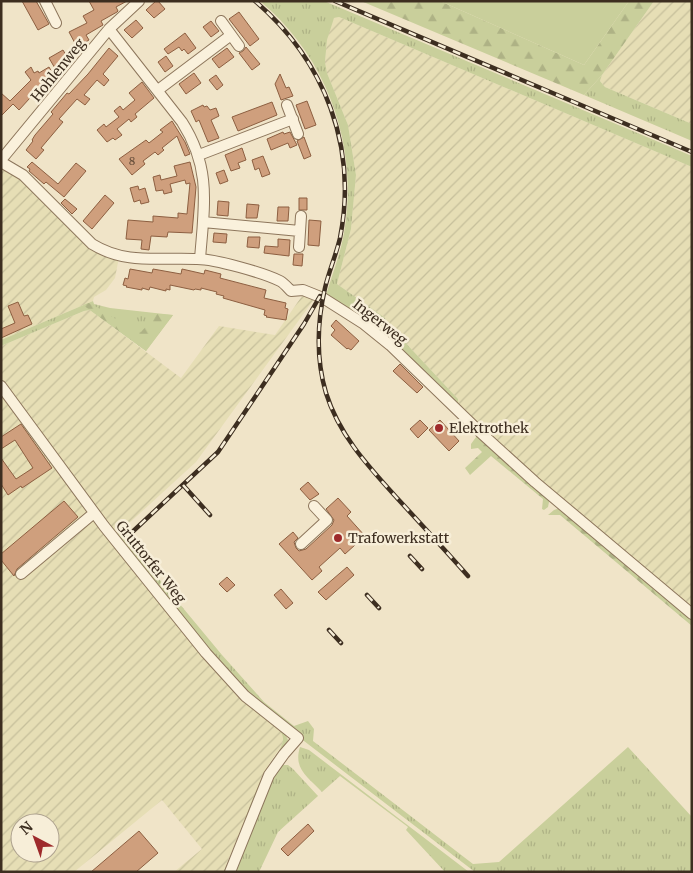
<svg xmlns="http://www.w3.org/2000/svg" width="693" height="873" font-family="Merriweather,serif">
<defs>
<pattern id="farmland-furrows" width="10" height="10" patternUnits="userSpaceOnUse" patternTransform="scale(1.25)"><rect width="10" height="10" fill="#e6deb5"/><path d="M-1 1l2-2M0 10L10 0M9 11l2-2" fill="none" stroke="#c6bf9b"/></pattern>
<pattern id="grass-tufts" width="24" height="20" patternUnits="userSpaceOnUse" patternTransform="scale(1.25)"><rect width="24" height="20" fill="#c9cf9b"/><path d="M3 7l-1-3M5 7V3M7 7l1-3M15 17l-1-3M17 17v-4M19 17l1-3" fill="none" stroke="#aeb285"/></pattern>
<pattern id="forest-firs" width="22" height="20" patternUnits="userSpaceOnUse" patternTransform="scale(1.25)"><rect width="22" height="20" fill="#c9cf9b"/><path d="M5 1l3.5 6h-7zM16 11l3.5 6h-7z" fill="#aeb285"/></pattern>
</defs>
<rect width="100%" height="100%" fill="#f0e4c8"/>
<path fill="url(#farmland-furrows)" fill-rule="evenodd" d="M654,1H692V124L605,87L600,81L602,75Z
M339,17L692,167V610L456,408L458,399L401,338L384,317L337,284L351,229L356,175L348,125L327,73L325,62L327,40L331,24L334,18Z
M1,164L13,170L73,228L119,257L115,278L106,290L94,297L93,301L1,340Z
M304,293L315,298L196,462L114,537L1,383V346L84,311L90,310L181,378L219,326L275,335Z
M1,388L68,481L281,732L284,738L282,745L269,764L223,872H174L202,849L162,800L74,872H1ZM20,823H50V853H20Z"/>
<path fill="url(#grass-tufts)" d="M260,1H324L692,156V167L339,17L334,18L327,40L325,62L327,73L348,125L356,175L351,229L337,284L384,317L401,338L458,399V405L420,372L325,299C331,277 340,256 344,233C359,146 328,58 260,1Z
M602,75L600,81L605,87L692,124V141L584,95Z
M93,301L94,304L110,308L173,315L146,351L90,310L84,311L1,346V340Z
M120,532L222,655L264,702L294,726L308,721L314,729L313,741L473,864L499,862L628,747L692,817V872H475L274,718L245,695L114,537Z
M272,721L284,731L288,740L286,746L226,872H223C242,838 249,797 270,764C274,757 282,749 283,740C284,733 276,726 272,721Z
M300,747L309,750L469,872H445L406,830L408,827L340,776L322,792C308,777 293,769 300,747Z
M282,765H288L293,769L318,796L278,832L259,872H233L277,768Z"/>
<path fill="url(#forest-firs)" d="M361,1H440L584,65L629,1H654L602,75L584,95Z
M89,303C107,312 122,325 141,332L157,314L173,315L146,351L83,305Z
M479,433L550,497L548,507L544,510L542,509L543,499L491,456L470,475L465,468L482,452L478,448L471,449V444Z
M560,508L692,616V626L560,515H548L554,510Z"/>
<path fill="#c9cf9b" d="M440,1H629L584,65Z"/>
<path fill="#cf9f7d" stroke="#8d5f41" d="M22,1H36L49,24L38,30Z
M89,1H127L116,7L118,11L117,12L101,21L103,25L86,35L89,40L77,47L69,32L87,23L83,16L94,10Z
M156,1H158L165,9L154,18L146,10Z
M239,12L259,39L250,46L229,19Z
M136,20L143,28L132,38L124,30Z
M211,21L219,31L211,37L203,27Z
M185,33L196,48L188,54L184,49L182,51L179,47L168,54L164,49Z
M246,47L260,64L252,70L239,53L243,51Z
M109,48L118,56L103,74L109,80L104,86L97,80L84,95L90,99L85,105L77,99L59,119L63,122L41,148L44,150L36,159L26,150L33,141L32,140L35,135L53,114L51,112L62,99L67,93L69,94L88,74Z
M227,48L234,57L219,68L212,59Z
M63,50L70,62L56,70L49,58Z
M166,56L173,66L165,72L158,62Z
M31,67L34,73L38,71L39,73L49,67L56,79L40,87L19,110L13,104L1,116V93L10,101L31,80L25,72Z
M194,73L201,83L186,94L179,84Z
M280,74L286,88L289,87L293,96L281,100L275,84Z
M216,75L223,85L217,90L209,80Z
M142,82L154,98L135,114L137,117L131,122L129,119L117,129L122,135L115,140L113,138L107,142L97,130L104,124L106,127L119,117L114,111L120,106L123,110L135,100L129,93Z
M307,101L316,125L305,129L296,105Z
M272,102L277,115L238,131L232,117Z
M203,105L204,107L207,106L210,110L216,108L219,116L211,120L219,138L208,142L199,120L196,122L191,111Z
M172,121L185,142L190,154L185,156L177,136L162,148L164,150L158,155L155,152L143,161L145,164L132,175L119,159L146,140L149,143L163,132L160,130Z
M283,132L284,134L290,132L297,145L290,148L288,143L271,150L267,139Z
M304,137L311,156L304,159L297,141Z
M242,148L246,160L238,163L240,168L231,171L225,155Z
M263,156L270,174L262,177L259,168L255,170L252,160Z
M32,162L58,184L76,163L86,171L64,197L46,182L44,184L29,171L30,169L27,167Z
M190,162L196,187L192,233L168,232L167,237L151,236L149,250L141,249L142,240L126,239L128,220L153,222V216L178,218V213L187,214L190,183L186,184L185,180L170,184L172,192L164,194L163,190L156,191L153,177L160,175L161,180L177,176L174,166Z
M224,170L228,181L220,184L216,173Z
M138,186L139,190L145,188L149,202L141,204L140,200L134,202L130,188Z
M105,195L114,203L92,229L83,221Z
M299,198H307V210H299Z
M65,199L77,209L72,214L61,203Z
M218,201L229,202L228,216L217,215Z
M247,204L259,205L257,218H246Z
M278,207H289L288,221H277Z
M309,220L321,221L319,246L308,245Z
M214,233L227,234L226,243L213,242Z
M248,237H260L259,248L247,247Z
M278,239L290,240L289,256L264,253L265,246L278,247Z
M294,254H303L302,266L293,265Z
M130,269L152,273L153,269L181,274L182,269L204,274L205,270L221,274L220,278L266,290L264,298L286,303L285,308L288,309L286,320L266,317L267,316L264,315L265,310L223,298L224,296L216,294L217,292L201,288V290L195,289L194,290L170,285V290L166,289V291L150,287L149,290L142,288V290L126,287L127,286L123,285L125,278L128,279Z
M18,302L24,316L28,315L32,324L1,338V329L15,323L8,306Z
M336,320L359,341L351,350L348,348L347,349L331,335L335,330L331,326Z
M400,364L423,387L417,393L393,371Z
M420,420L428,428L418,438L410,429Z
M440,420L459,441L449,451L429,430Z
M21,424L52,468L22,488L21,486L8,495L1,484V458L16,479L33,468L15,440L1,449V437Z
M308,482L319,494L310,500L300,489Z
M338,498L351,512L347,516L365,536L345,554L340,548L319,567L322,571L312,580L279,544L293,532L298,538L294,542L296,548L299,551L306,549L332,525L334,520L326,509Z
M64,501L78,517L17,569L14,576L1,560V554Z
M347,567L354,575L326,600L318,592Z
M227,577L235,585L227,592L219,584Z
M281,589L293,603L286,609L274,595Z
M308,824L314,831L288,856L281,849Z
M139,831L158,853L136,872H91Z"/>
<g fill="none" stroke-linecap="round" stroke-linejoin="round">
<defs>
<path id="minor" d="M45,1L56,23
M221,21L239,46
M109,29L182,122C212,169 204,206 200,259
M158,90L231,35
M287,105L298,134
M199,155L293,119
M1,160L109,29L139,1
M1,162L23,175L92,244C126,265 159,257 197,259C215,259 264,273 280,281C284,283 288,288 291,291L303,290L323,298L364,324L390,345L480,432L535,482L692,614
M203,222L300,231
M299,247L301,216
M1,386L104,526L206,653L245,696L298,738L284,754L269,775L230,872
M301,544L327,520L314,506
M21,574L94,513"/>
</defs>
<use href="#minor" stroke="#8d765c" stroke-width="12"/>
<use href="#minor" stroke="#faf1dc" stroke-width="10"/>
<defs>
<path id="rail" d="M255,1C325,61 358,147 340,238C336,255 329,271 325,288C317,323 316,359 326,393C339,435 368,466 397,498C421,524 445,550 468,576
M335,1L692,152
M183,485L210,515
M128,536L218,452L304,324L320,296
M410,556L422,569
M367,595L379,608
M329,630L341,643"/>
</defs>
<use href="#rail" stroke="#3d2e20" stroke-width="4.5"/>
<use href="#rail" stroke="#f7eed8" stroke-width="2.5" stroke-dasharray="8" stroke-linecap="butt"/>
</g>
<g fill="#9e2a2b" stroke="#f7eed8" stroke-width="2">
<circle cx="439" cy="428" r="5"/>
<circle cx="338" cy="538" r="5"/>
</g>
<g text-anchor="middle" dominant-baseline="central" stroke-width="5" stroke-linejoin="round" paint-order="stroke">
<g font-size="11" fill="#624a37">
<text x="132" y="161">8</text>
</g>
<g font-size="14" fill="#3d2e20" stroke="#f7eed8">
<text transform="translate(58 70) rotate(-51)">Hohlenweg</text>
<text transform="translate(380 322) rotate(38)">Ingerweg</text>
<text transform="translate(151 562) rotate(51)">Gruttorfer Weg</text>
</g>
<g font-size="14" fill="#3d2e20" stroke="#f7eed8" text-anchor="start">
<text x="449" y="428">Elektrothek</text>
<text x="348" y="538">Trafowerkstatt</text>
</g>
</g>
<rect width="693" height="873" fill="none" stroke="#3d2e20" stroke-width="5"/>
<g transform="translate(35 838) rotate(319)"><circle r="24" fill="#f7eed8" stroke="#ada18e"/>
<path d="M0-4L9 19L0 12L-9 19Z" fill="#9e2a2b"/>
<text y="-8" font-size="14" font-weight="bold" text-anchor="middle" fill="#3d2e20">N</text>
</g>
</svg>
